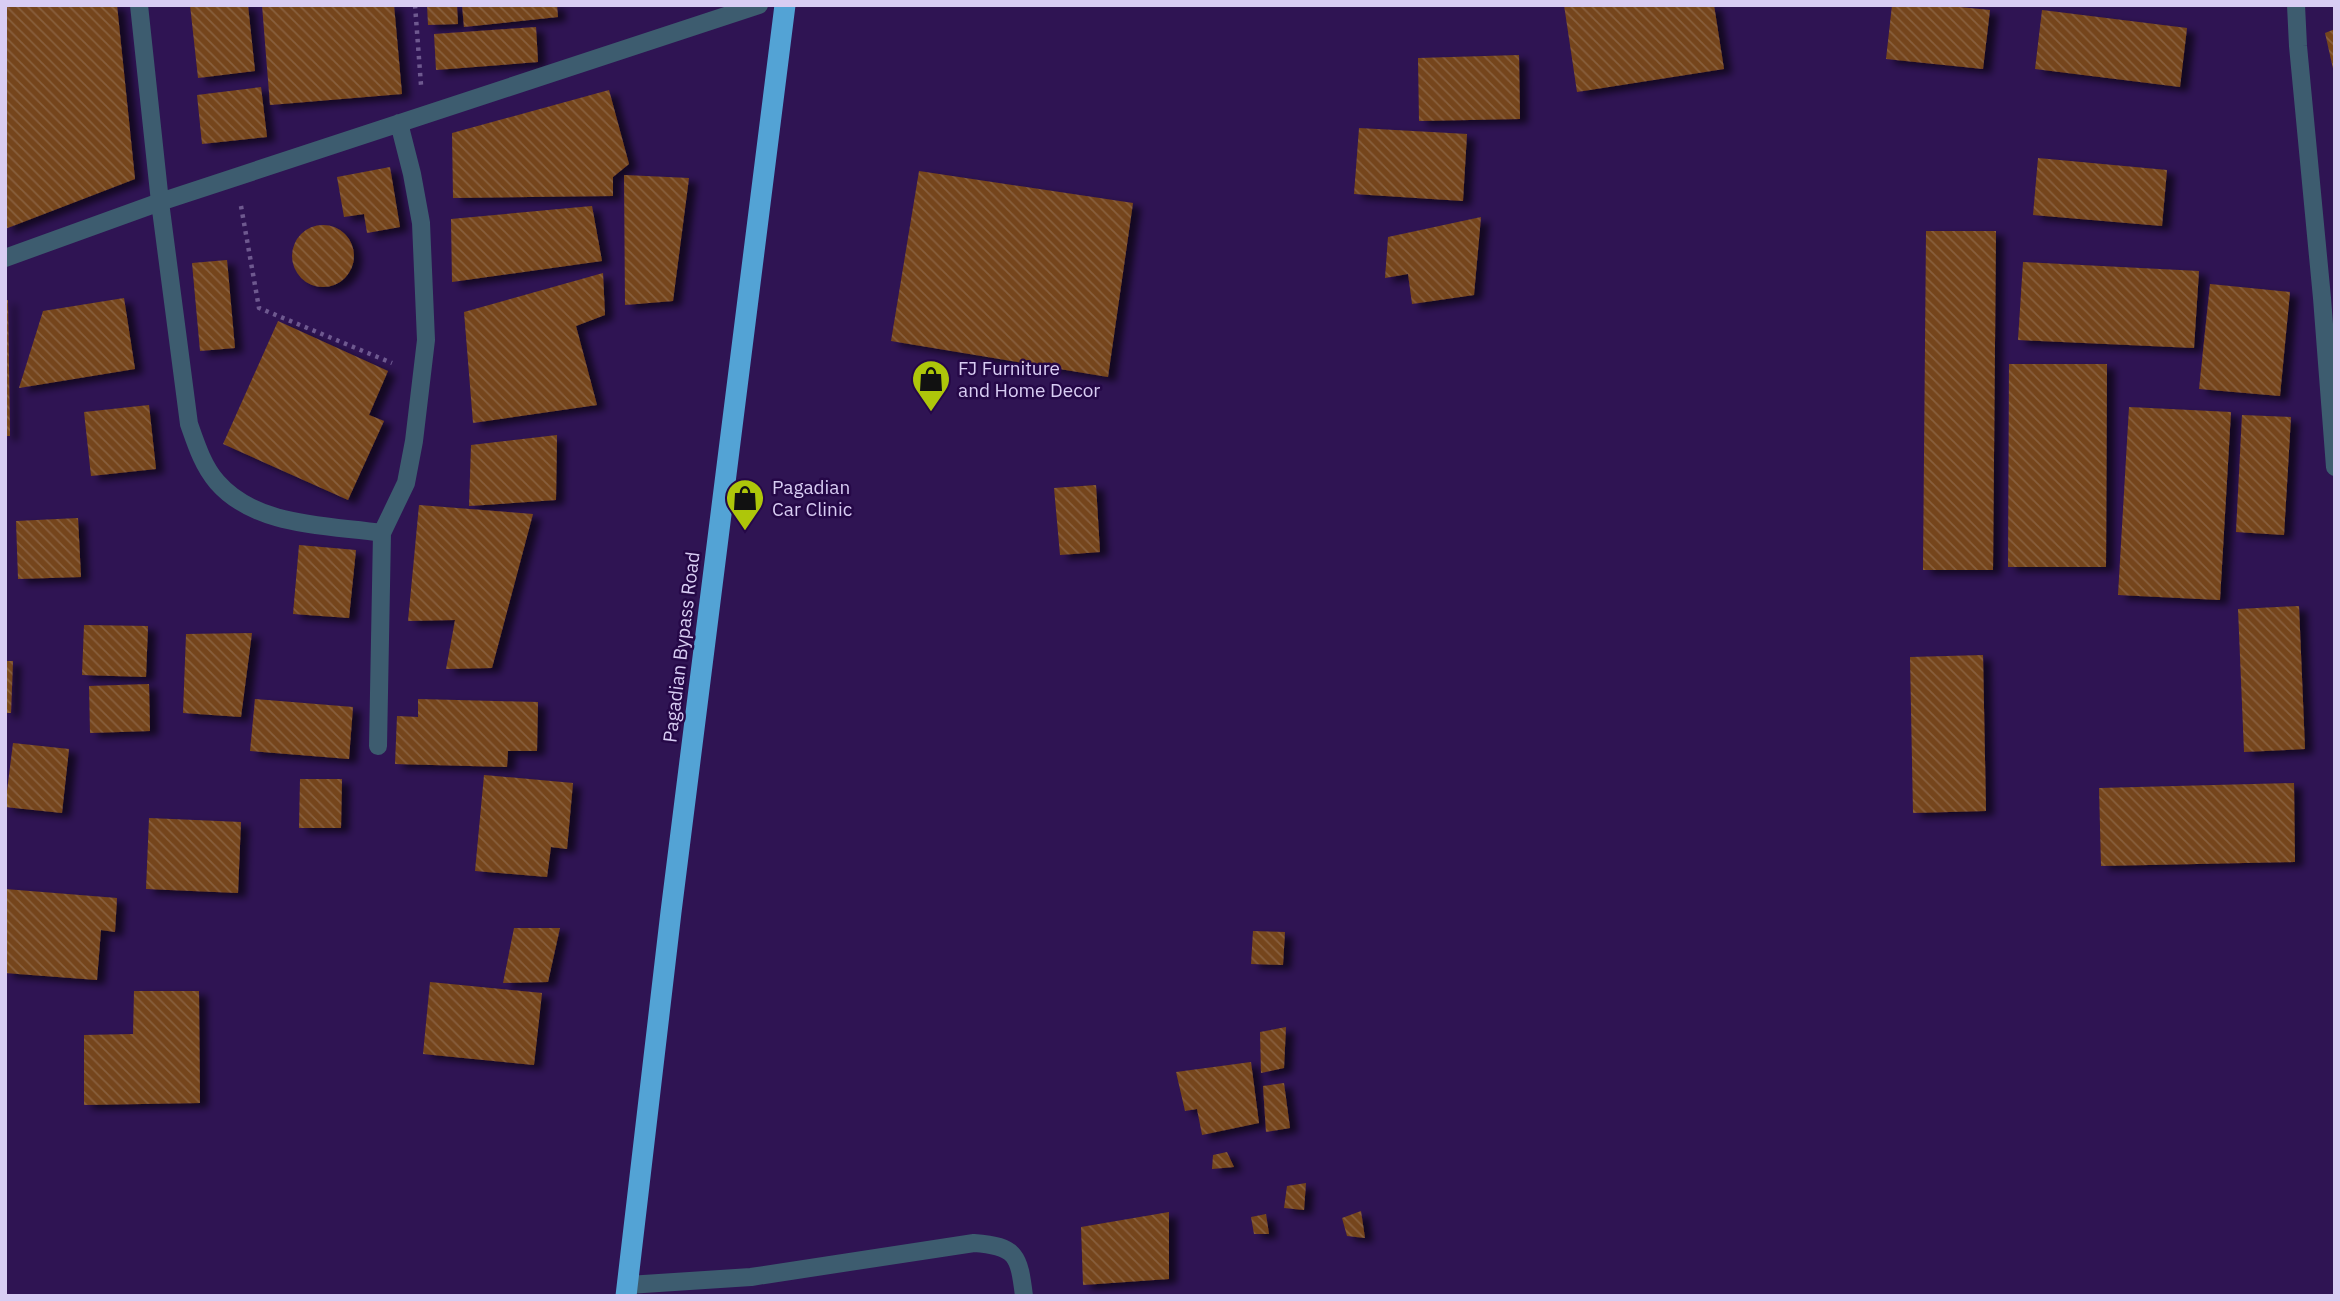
<svg xmlns="http://www.w3.org/2000/svg" width="2340" height="1301" font-family="'IBM Plex Sans',sans-serif">
<defs>
<pattern id="building-back-hatch" width="6" height="6" patternUnits="userSpaceOnUse" patternTransform="scale(1.75)"><rect width="6" height="6" fill="#75451c"/><path d="M-1 5l2 2M0 0l6 6M5-1l2 2" fill="none" stroke="#885f3d"/></pattern>
<filter id="shadow"><feDropShadow dx="8" dy="4.5" stdDeviation="3.5" flood-color="#0009"/></filter>
</defs>
<rect width="100%" height="100%" fill="#2f1453"/>
<path fill="url(#building-back-hatch)" filter="url(#shadow)" d="M5,5H117L135,179L5,229Z
M190,5H248L255,71L198,78Z
M262,5H394L402,94L270,105Z
M427,5H457L458,24L428,25Z
M462,5H557L558,17L464,27Z
M1564,5H1714L1724,69L1577,92Z
M1892,5H1939L1990,10L1983,69L1886,59Z
M2042,10L2187,28L2180,87L2035,69Z
M536,27L538,62L436,70L434,34Z
M2335,29V73H2334L2325,33Z
M1519,55L1520,119L1419,121L1418,58Z
M261,87L267,137L202,144L197,95Z
M609,90L629,164L613,177V196L453,198L452,133Z
M1359,128L1467,134L1463,201L1354,194Z
M2038,158L2167,170L2162,226L2033,215Z
M390,167L400,227L367,233L364,214L344,217L337,177Z
M919,171L1133,203L1108,377L891,341Z
M624,175L689,178L673,301L625,305Z
M592,206L602,261L452,282L451,219Z
M1481,217L1474,295L1412,304L1408,274L1385,278L1388,237Z
M292 256a31 31 0 1 1 62 0a31 31 0 1 1-62 0Z
M1926,231H1996L1993,570H1923Z
M227,260L235,348L200,351L192,263Z
M2023,262L2199,271L2194,348L2018,340Z
M603,273L605,315L576,326L597,405L473,423L464,312Z
M2210,284L2290,292L2280,396L2199,389Z
M124,298L135,369L19,388L43,311Z
M5,300H8L10,436H5Z
M278,321L388,371L369,415L384,421L348,500L223,444Z
M2009,364H2107L2106,567H2008Z
M149,405L156,469L91,476L84,412Z
M2129,407L2231,412L2220,600L2118,595Z
M2242,415L2291,417L2284,535L2236,532Z
M557,435L556,500L469,506L471,445Z
M1096,485L1100,552L1060,555L1054,488Z
M419,505L533,514L492,668L446,669L455,620L408,621Z
M78,518L81,577L18,579L16,521Z
M299,545L356,550L349,618L293,614Z
M2299,606L2305,749L2244,752L2238,609Z
M84,625L148,626L146,677L82,675Z
M252,633L241,717L183,713L186,634Z
M1983,655L1986,811L1913,813L1910,657Z
M5,661H13L11,713H5Z
M149,684L150,731L90,733L89,686Z
M255,699L353,707L349,759L250,751Z
M418,699L538,702L537,751H508L507,767L395,764L397,716L418,717Z
M13,743L69,749L62,813L5,807Z
M484,775L573,783L567,849L551,847L547,877L475,871Z
M300,779H342L341,828H299Z
M2294,783L2295,862L2101,866L2099,788Z
M149,818L241,822L238,893L146,889Z
M5,889L117,898L115,932L101,930L97,980L5,973Z
M514,928H560L548,982L503,983Z
M1253,931L1285,932L1283,965L1251,964Z
M430,982L542,993L534,1065L423,1054Z
M134,991H199L200,1103L84,1105V1035L133,1034Z
M1286,1027L1284,1068L1261,1073L1260,1032Z
M1251,1062L1259,1123L1202,1135L1197,1109L1185,1111L1176,1072Z
M1284,1083L1290,1128L1266,1132L1263,1086Z
M1227,1152L1234,1167L1212,1169L1213,1155Z
M1306,1183L1304,1210L1284,1208L1287,1186Z
M1361,1211L1365,1238L1347,1236L1342,1218Z
M1169,1212V1279L1083,1285L1081,1227Z
M1266,1214L1269,1234H1254L1251,1217Z"/>
<g fill="none" stroke-linecap="round" stroke-linejoin="round">
<path stroke="#6e598f" stroke-width="4.5" stroke-dasharray="3.5 5" stroke-linecap="butt" d="M415,5L421,85
M241,206L259,308L392,363"/>
<path stroke="#3d5c6f" stroke-width="18" d="M139,5L160,202L189,424C196,444 203,466 217,482C256,527 327,525 382,533
M2296,5L2298,46L2322,298L2335,467
M5,258L160,202L759,5
M378,746L382,533L406,483L414,441L426,340L421,223L412,174L399,123
M628,1285L751,1277L974,1243C1017,1246 1019,1256 1024,1296"/>
<path stroke="#53a3d5" stroke-width="21" d="M626,1296L671,912L785,5"/>
</g>
<defs>
<symbol id="shop-pin" viewBox="-11 -11 22 30"><path d="M0 17L-7.5 6A9.5 9.5 0 1 1 7.5 6Z" fill="#aec60a" stroke="#250847"/><path d="M-5-2.5h2.3a2.7 3.5 0 0 1 5.4 0H5L5.5 6h-11ZM-1.5-2.5h3a1.5 2.3 0 0 0-3 0Z" fill="#111"/></symbol>
</defs>
<g fill-rule="evenodd">
<use href="#shop-pin" x="909" y="357" width="44" height="60"/>
<use href="#shop-pin" x="723" y="476" width="44" height="60"/>
</g>
<g text-anchor="middle" dominant-baseline="central" stroke-width="5" stroke-linejoin="round" paint-order="stroke">
<g font-size="19" fill="#d8cdf3" stroke="#250847" text-anchor="start">
<text x="958" y="368">FJ Furniture<tspan x="958" dy="22">and Home Decor</tspan></text>
<text x="772" y="487">Pagadian<tspan x="772" dy="22">Car Clinic</tspan></text>
</g>
<g font-size="19" fill="#d8cdf3" stroke="#250847">
<text transform="translate(681 647) rotate(-83)">Pagadian Bypass Road</text>
</g>
</g>
<rect width="2340" height="1301" fill="none" stroke="#d8cdf3" stroke-width="14"/>
</svg>
